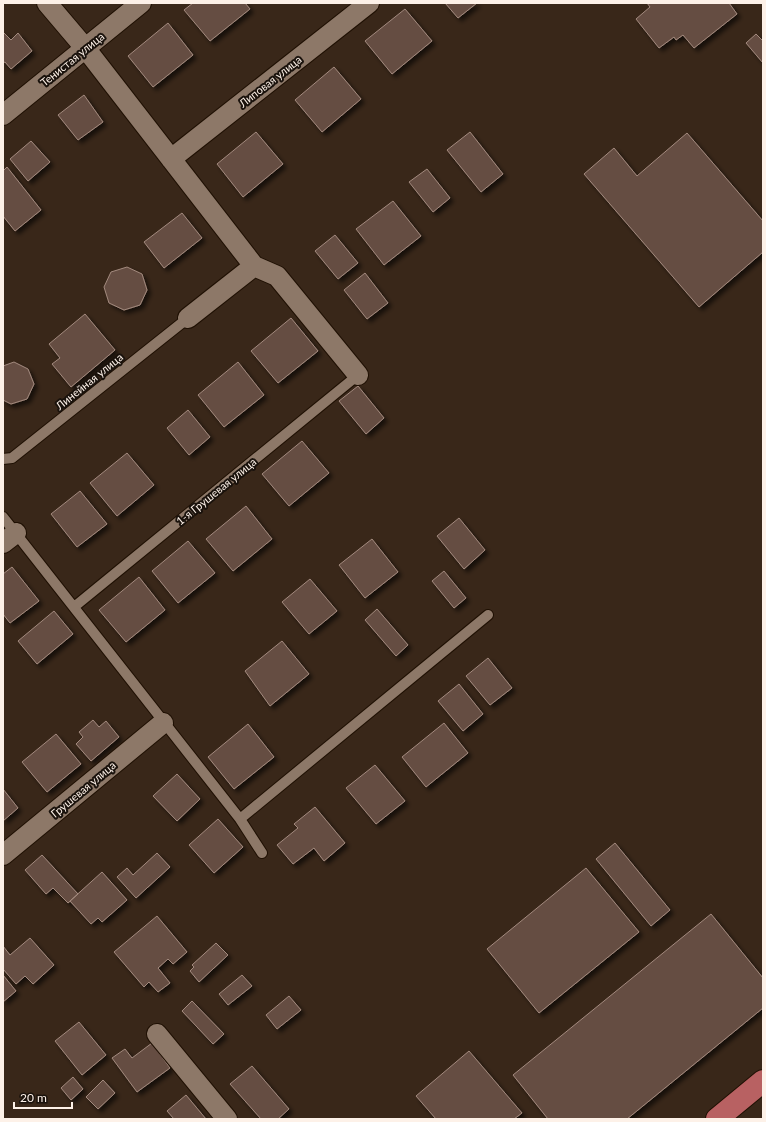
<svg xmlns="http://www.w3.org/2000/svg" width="766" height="1122" font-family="Lato,sans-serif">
<defs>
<filter id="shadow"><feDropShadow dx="3.5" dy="3.5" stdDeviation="2" flood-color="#0009"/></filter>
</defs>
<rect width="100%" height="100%" fill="#392719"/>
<path fill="#654d43" stroke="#a38a7e" filter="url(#shadow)" d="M193,3H245L250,9L210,41L184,10Z
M445,3H477L458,18Z
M647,3H729L737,14L694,48L683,35L676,40L674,37L659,48L636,19L650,7Z
M405,9L432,41L392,74L365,41Z
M168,23L193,55L153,87L128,56Z
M3,32L11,40L18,33L32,51L11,69L5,62L3,63Z
M756,34L763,41V63L746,43Z
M334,67L361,99L322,132L295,100Z
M84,95L103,122L78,140L58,115Z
M256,132L283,164L243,197L217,164Z
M470,132L503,174L481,192L447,150Z
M687,133L763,221V252L699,307L584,174L614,148L637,176Z
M31,141L50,162L28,181L10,159Z
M7,167L41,210L15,231L3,216V171Z
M427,169L450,198L433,212L409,182Z
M393,201L421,236L384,265L356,229Z
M182,213L202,238L164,268L144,242Z
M335,235L358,263L338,279L315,251Z
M127,267L142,274L147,290L140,305L124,310L109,303L104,287L111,272Z
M365,273L388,303L367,319L344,290Z
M85,314L115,350L71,387L52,364L60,358L49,344Z
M291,318L318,351L278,383L251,351Z
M14,362L28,369L34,384L27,399L11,404L3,400V366Z
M238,362L264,395L224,427L198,395Z
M358,386L384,418L366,434L339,401Z
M188,410L210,437L189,455L167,428Z
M302,441L329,473L289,506L262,474Z
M127,453L154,485L117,516L90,483Z
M80,491L107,524L77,547L51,514Z
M246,506L272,539L233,571L206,539Z
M459,518L485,550L464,569L437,536Z
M372,539L398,572L365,598L339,565Z
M188,541L215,573L178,603L152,571Z
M12,567L39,601L10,623L3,614V574Z
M444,571L466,598L454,608L432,581Z
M139,577L165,610L126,642L99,610Z
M310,579L337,611L309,634L282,602Z
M377,609L408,645L396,656L365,620Z
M54,611L73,634L37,664L18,641Z
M282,641L309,674L270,706L245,671Z
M488,658L512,688L490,705L466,676Z
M459,684L483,714L463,731L438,701Z
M93,720L99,727L106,721L119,737L91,761L76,744L83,737L79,732Z
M444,723L468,753L426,787L402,757Z
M248,724L274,757L234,789L208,757Z
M56,734L81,764L47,792L22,762Z
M375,765L405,801L376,824L346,788Z
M177,774L200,799L177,821L153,796Z
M3,789L18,808L3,821Z
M315,807L345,843L324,861L314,848L293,864L277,845L298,828L294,824Z
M218,819L243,847L214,873L189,845Z
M615,843L670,910L651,926L596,859Z
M157,853L170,867L136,898L117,877L127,868L133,875Z
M42,855L78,894L68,903L53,888L46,894L25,870Z
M586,868L639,932L539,1013L487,949Z
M102,872L127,900L102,922L98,918L91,924L70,901Z
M711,914L763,978V1008L627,1119H548L513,1075Z
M157,916L187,952L173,964L168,959L158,968L170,983L158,992L149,982L144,987L114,952Z
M30,938L54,965L33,984L25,976L16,984L3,969V946L10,955Z
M216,943L228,955L199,982L190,971L194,967L192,965Z
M3,975L16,991L3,1002Z
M242,975L252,986L228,1005L219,994Z
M289,996L301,1010L277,1029L266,1015Z
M192,1001L224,1034L213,1044L182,1011Z
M79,1022L106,1055L82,1075L55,1041Z
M152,1043L170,1068L137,1092L112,1058L125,1049L132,1058Z
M469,1051L522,1113L514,1119H436L416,1096Z
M252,1066L289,1109L278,1119H261L230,1084Z
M73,1077L83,1089L71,1100L61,1088Z
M103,1080L115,1093L98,1109L86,1097Z
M186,1095L206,1119H174L167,1111Z"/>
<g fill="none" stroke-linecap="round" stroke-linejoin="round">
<defs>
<path id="lane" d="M3,459L12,458L188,318
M3,517L240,819L262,853
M74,607L358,375
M240,819L488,615"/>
<path id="street" d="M47,3L86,49L254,266L188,318
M3,115L141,3
M171,159L369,3
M254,266L277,276L358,375
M3,543L16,533
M3,855L163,723
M157,1034L227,1119"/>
<path id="primary" d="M717,1119L763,1081"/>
</defs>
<use href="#lane" stroke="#1f1003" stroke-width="12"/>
<use href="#street" stroke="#1f1003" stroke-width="22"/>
<use href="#primary" stroke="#1f1003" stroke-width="24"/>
<use href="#lane" stroke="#8d7868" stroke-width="10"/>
<use href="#street" stroke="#8d7868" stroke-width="20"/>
<use href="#primary" stroke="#b86162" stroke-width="22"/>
</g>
<g text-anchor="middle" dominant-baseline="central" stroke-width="4" stroke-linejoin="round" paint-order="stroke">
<g font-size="11" fill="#fdf1e8" stroke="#1a120c">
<text transform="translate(72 59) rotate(-39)">Тенистая улица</text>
<text transform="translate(270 81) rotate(-38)">Липовая улица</text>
<text transform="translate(89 381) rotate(-39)">Линейная улица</text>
<text transform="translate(216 491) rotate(-39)">1-я Грушевая улица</text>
<text transform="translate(83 789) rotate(-40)">Грушевая улица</text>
</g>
</g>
<rect width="766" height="1122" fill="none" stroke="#fdf1e8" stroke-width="8"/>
<path d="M14 1102v6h58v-6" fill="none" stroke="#fdf1e8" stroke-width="2"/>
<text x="20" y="1102" font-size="12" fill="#fdf1e8" stroke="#1a120c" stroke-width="3" paint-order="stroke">20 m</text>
</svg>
